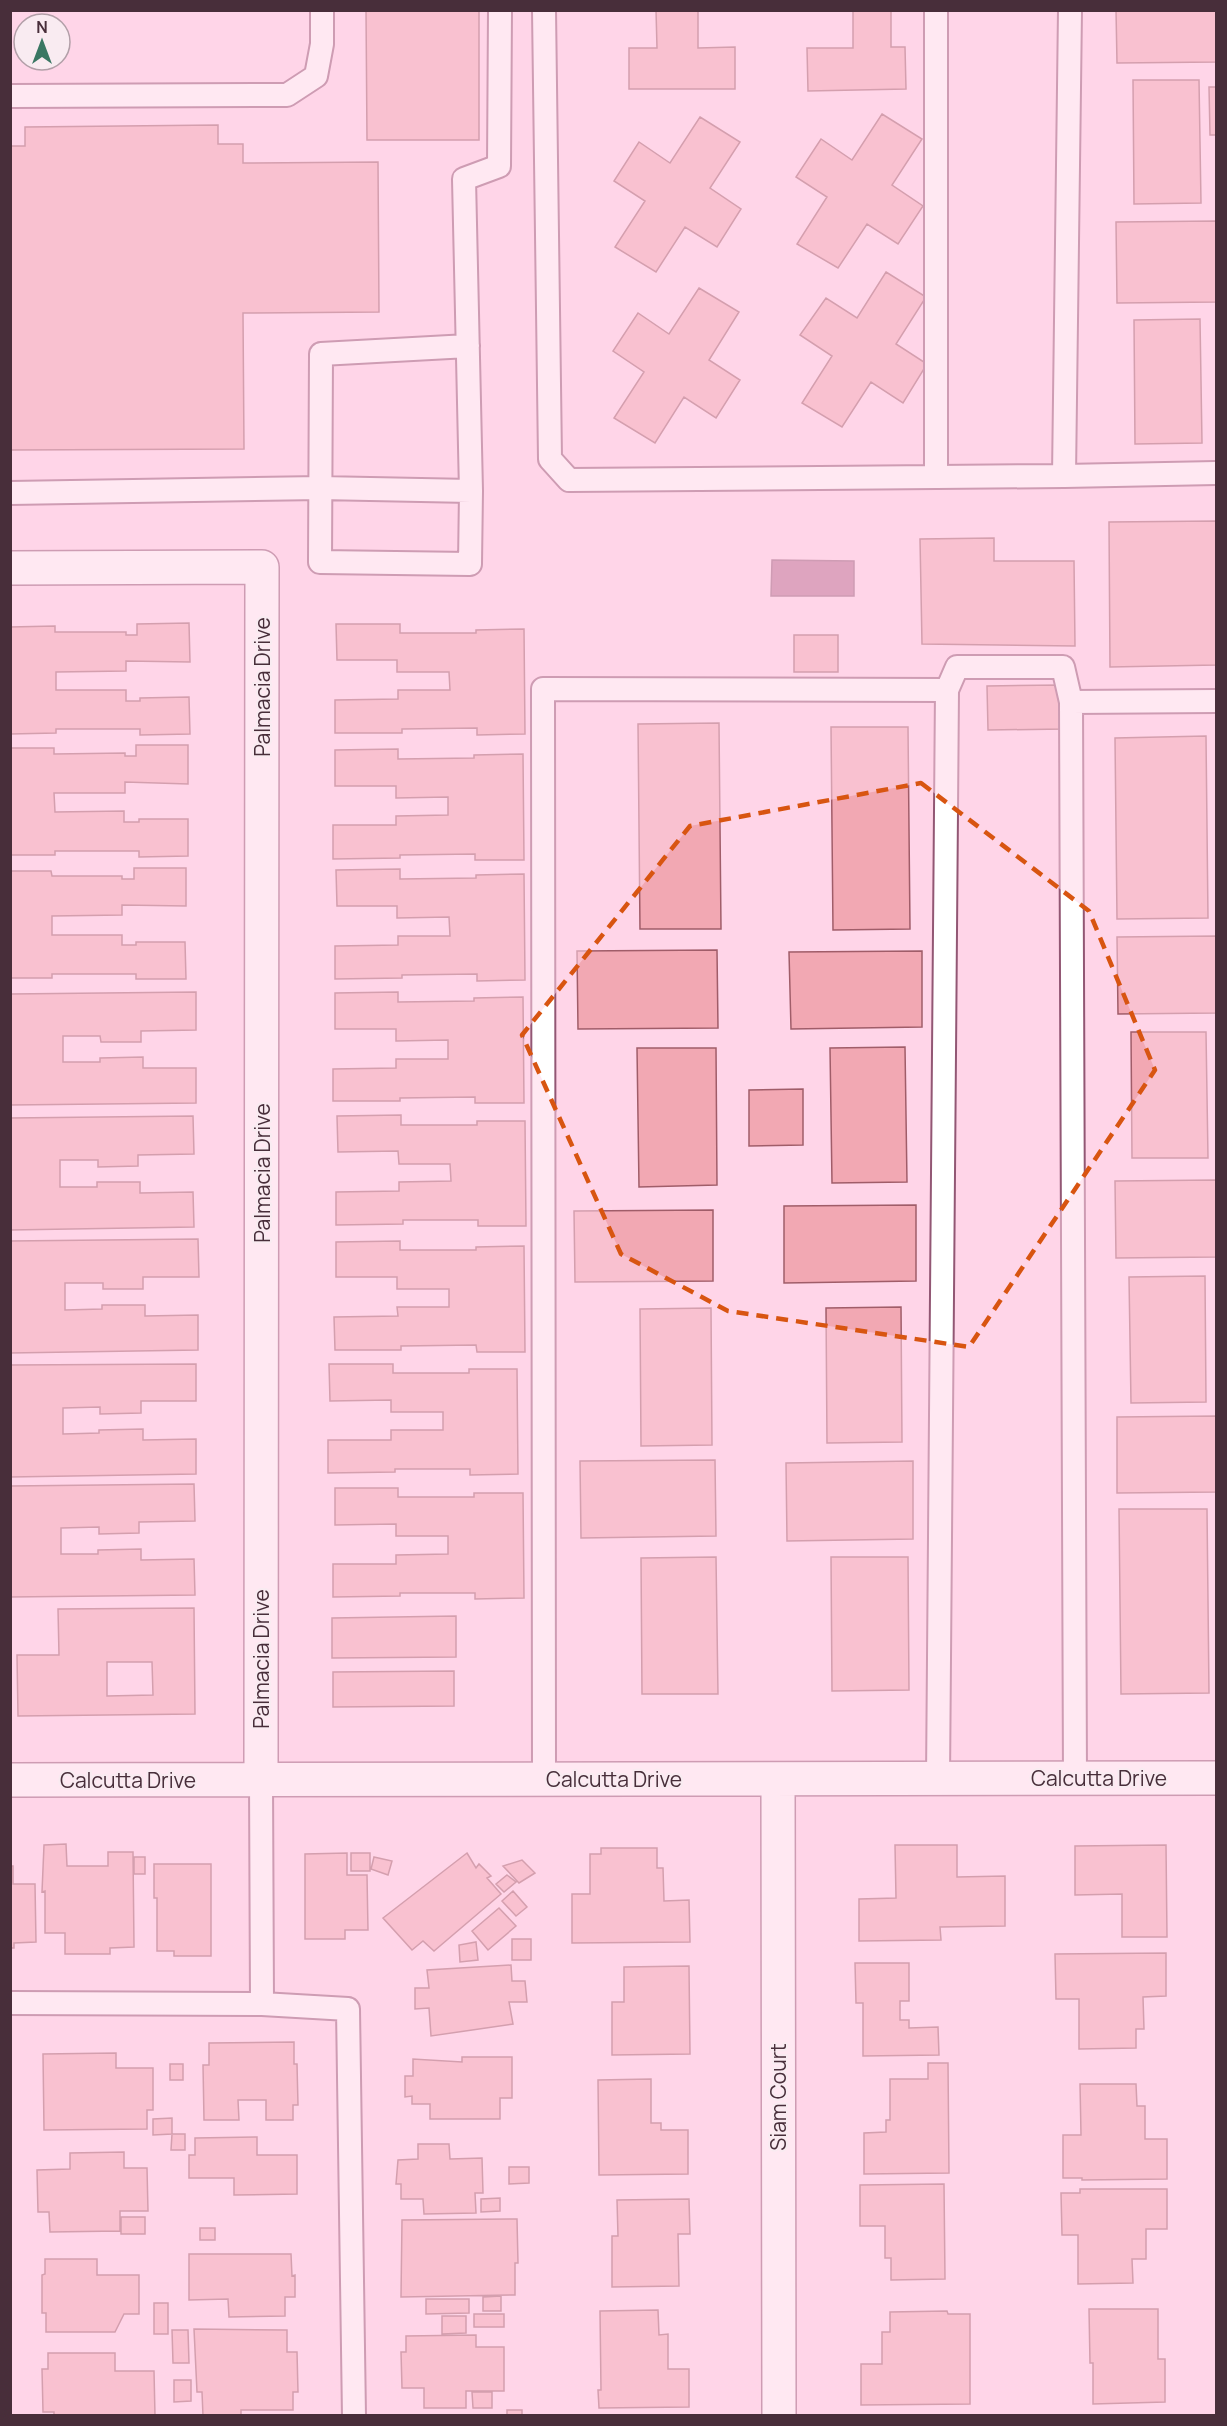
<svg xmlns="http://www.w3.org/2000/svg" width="1227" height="2426" font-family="Manrope,sans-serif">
<rect width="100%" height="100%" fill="#ffd5e8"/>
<path fill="#b5698f" stroke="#945776" stroke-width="1.5" d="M772,560L854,561V596H771Z"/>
<path fill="#f2a8b3" stroke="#a05d69" stroke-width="1.5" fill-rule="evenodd" d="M366,10H479V140H367Z
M656,10H698V48L735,47V89H629V48H657Z
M853,10H891V47H905L906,89L808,91L807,48H853Z
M1116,10H1216V62L1117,63Z
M1133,80H1199L1201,203L1134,204Z
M1209,87H1216V135H1210Z
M882,114L922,139L892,185L923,206L898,244L867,224L838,268L797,244L827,197L796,177L821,139L852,160Z
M700,117L740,142L710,188L741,209L717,247L685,227L656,272L615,247L645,201L614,181L639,142L670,163Z
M218,125V144H243V163L378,162L379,312L243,313L244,449L10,450V146H25V127Z
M1216,221V302L1117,303L1116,222Z
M886,272L926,297L896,344L927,364L903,403L871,382L842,427L802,403L832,356L800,335L826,298L857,318Z
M699,288L739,312L709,360L740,380L716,418L684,397L655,443L614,418L644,372L613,351L638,313L669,334Z
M1200,319L1202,443L1135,444L1134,320Z
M1216,521V665L1110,667L1109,522Z
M994,538V561H1074L1075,646L922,644L920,539Z
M189,623L190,662L126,661V671L56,672V690H126V701H140V698L189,697L190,734L140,735V729H56V733L10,734V627L55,626V632H126V635H137V624Z
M336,624H400V633H476V630L524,629L525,734L477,735V728L402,729V733H335V700L398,699V690H450L449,672H397V660H337Z
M794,635H838V672H794Z
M1062,685L1063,729L988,730L987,686Z
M719,723L721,929H640L638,724Z
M831,727H908L910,929L833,930Z
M1206,736L1208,918L1117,919L1115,738Z
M136,745H188V784L125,782V793H54L55,812L124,811V822H139V819H188V856L139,857V851H55V855H10V748H54V754L125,753V756H136Z
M398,749V759L474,758V755L523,754L524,860H475V854L400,855V858L333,859V825H396V816L448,815V797L396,798V786H335V750Z
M134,868H186V906L122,905V915L52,916V935H122V945H136V942H185L186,979H136V974H52V978H10V871H51L52,876H122V879H134Z
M400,869V879L476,878V875L524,874L525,980L477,981V974L402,975V978L335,979V946L398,945V936H450L449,917L397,918V906H337L336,870Z
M1216,936V1013L1118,1014L1117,937Z
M717,950L718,1028L578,1029L577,951Z
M922,951V1027L791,1029L789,952Z
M196,992V1030L141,1031V1042H101L100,1036H63V1062H100V1058L143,1057V1068H196V1103L10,1105V994Z
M398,992V1002L474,1001V998L523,997L524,1103H475V1097L400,1098V1101H333V1069L396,1068V1059H448V1040L396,1041V1029H335V993Z
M1131,1032H1206L1208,1158H1132Z
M905,1047L907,1182L832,1183L830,1048Z
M637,1048H716L717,1185L639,1187Z
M803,1089V1145L749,1146V1090Z
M401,1115V1125H477V1121H525L526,1226H478V1220H403V1224L336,1225V1192L399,1191V1182L451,1181L450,1164H399L398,1151L338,1152L337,1116Z
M193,1116L194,1154L138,1155V1166L98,1167V1160H60V1187H97V1182H140V1193L193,1192L194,1227L10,1230V1118Z
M1216,1180V1257L1116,1258L1115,1181Z
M916,1205V1281L784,1283V1206Z
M713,1210V1281L575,1282L574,1211Z
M198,1239L199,1277H143V1289H103V1283H65V1310L102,1309V1305H145V1316L198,1315V1350L10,1353V1241Z
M400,1241V1250H476V1247L524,1246L525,1352H477L476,1345L401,1346V1350H335L334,1317L398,1316L397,1307H449V1289H397V1277H336V1242Z
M1205,1276L1206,1402L1131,1403L1129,1277Z
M901,1307L902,1442L827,1443L826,1308Z
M711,1308L712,1445L641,1446L640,1309Z
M196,1364V1401H141V1413L100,1414V1407L63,1408V1434L99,1433V1430L143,1429V1440L196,1439V1474L10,1477V1365Z
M329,1364H393V1373H469V1369H517L518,1474L470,1475V1469H395V1472L328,1473V1440H391V1430H443V1412H391V1400L330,1401Z
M1216,1416V1492L1117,1493V1417Z
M715,1460L716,1536L581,1538L580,1461Z
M913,1461V1539L787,1541L786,1463Z
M194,1484L195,1521L139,1522V1533L99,1534V1527L61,1528V1554H98V1550L141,1549V1560L194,1559L195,1595L10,1597V1486Z
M335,1488H398V1497H474V1493H523L524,1598L475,1599V1593H400V1596L333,1597V1564H396V1555L448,1554V1536H396V1524L335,1525Z
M1119,1509H1207L1209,1693L1121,1694Z
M716,1557L718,1694H642L641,1558Z
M831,1557H908L909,1690L832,1691Z
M194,1608L195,1714L18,1716L17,1655H59L58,1609ZM107,1662H152L153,1695L107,1696Z
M456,1616V1657L332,1658V1618Z
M454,1671V1706L333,1707V1672Z
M66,1844L67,1866H108V1852H133L134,1947L110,1948V1954H65V1933H45V1891L42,1892L44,1845Z
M895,1845H957V1877L1005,1876V1926L940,1927L941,1940L859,1941V1899L896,1898Z
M1166,1845L1167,1937H1122V1894L1075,1895V1846Z
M601,1848H657V1868H663L664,1901L689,1900L690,1942L572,1943V1894H590V1854H601Z
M347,1853V1875H367L368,1930H345V1939H305V1854Z
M351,1853H370V1871H351Z
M467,1853L476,1868L479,1864L491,1876L487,1878L501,1894L434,1951L423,1941L412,1950L383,1918Z
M134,1857H145V1874H134Z
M374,1857L392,1861L388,1875L371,1869Z
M522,1860L535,1873L519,1883L503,1866Z
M154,1864H211V1956H174V1951H157V1898H154Z
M10,1866H13V1884H35L36,1942L14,1943V1948H10Z
M507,1875L516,1882L504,1892L496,1884Z
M513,1891L527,1907L516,1916L502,1901Z
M499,1908L516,1926L488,1950L472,1931Z
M512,1939H531V1960H512Z
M476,1942L478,1960L460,1962L459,1945Z
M1166,1953V1996L1143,1997L1144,2029H1136V2048L1079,2049V1999H1056L1055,1954Z
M855,1963H909V2001H900V2020H909V2028L938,2027L939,2055L863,2056V2003H856Z
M511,1965L512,1981H525L527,2002H509L513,2024L431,2036L429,2008L415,2009V1988H429L427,1970Z
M689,1966L690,2054L612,2055V2002H624V1967Z
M294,2042V2064H297L298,2105H293V2120H266V2100H238L239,2120H204L203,2065H209V2043Z
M116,2053V2068H153V2110H147V2129L44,2130L43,2054Z
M462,2057H512V2098H500V2119H430V2104H412V2096L405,2097V2076H413V2059L462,2062Z
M928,2063H948L949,2173L864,2174V2133L886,2132V2120H890V2079H928Z
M170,2064H183V2080H170Z
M651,2079V2123H661V2130H688V2174L599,2175L598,2080Z
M1080,2084H1136L1137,2106H1145V2139H1167V2179L1082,2180V2178H1063V2135H1081Z
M172,2118V2134L153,2135V2119Z
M172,2134H185V2150H171Z
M257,2137V2155H297V2194L234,2195V2178H189V2155H195V2138Z
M418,2144H449L450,2159L482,2158L483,2193H475L476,2213L424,2214L423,2199H401V2184H396L398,2160L418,2159Z
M124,2152V2168H147L148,2211H120V2231L50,2232L49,2212H38L37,2170L70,2169V2153Z
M509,2167H529V2183L509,2184Z
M944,2184L945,2279L891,2280V2258H885V2226H860V2185Z
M1080,2189H1167V2229H1146V2259H1132L1133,2283L1078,2284V2235H1062L1061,2193H1080Z
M500,2198V2211L481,2212V2199Z
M689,2199L690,2234H678L679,2286L612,2287V2236H618L617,2200Z
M121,2217H145V2234H121Z
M517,2219L518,2263H515V2295L401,2297L402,2220Z
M200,2228H215V2240H200Z
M189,2254H291L292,2276L295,2275V2297H285V2316L229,2317L228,2299L189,2300Z
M45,2259H97V2275H139V2314H124L115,2332H46V2313H42V2275L45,2274Z
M501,2296V2311H483V2297Z
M426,2299H469V2313L426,2314Z
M154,2303H168V2334H154Z
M1089,2309H1158V2359H1165V2402L1093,2404V2363H1090Z
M658,2310L659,2335L668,2334V2369H689V2407L599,2408L598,2390H601L600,2311Z
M947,2311L948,2314H970V2404L861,2405V2364H882V2332H890V2312Z
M474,2314H504V2327H474Z
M442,2316H466V2333L442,2334Z
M194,2329L287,2330V2352H297L298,2392H293V2410H241V2415L203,2416L202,2392H197Z
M172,2330H188L189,2363H173Z
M476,2335V2347H504V2391H466V2408H424V2388H402L401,2352H406V2336Z
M48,2353H115V2371H154L155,2416H54V2412H43L42,2369H48Z
M174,2380H191V2401L174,2402Z
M472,2392H492V2408H473Z
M507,2410H522V2416H507Z"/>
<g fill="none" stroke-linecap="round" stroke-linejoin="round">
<defs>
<path id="service" d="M544,10L550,459L569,480L936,477V10
M1070,10L1064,476L1216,473
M10,96L287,95L316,76L322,44V10
M468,346L321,354L320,562L470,564L471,491
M936,477L1064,476
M10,493L320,488L471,491L464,179L499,166L500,10
M947,690L957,667H1063L1071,702
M1075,1778L1071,702L1216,701
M544,1779L543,689L947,690L938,1779
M261,1780L262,2004
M10,2003L262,2004L348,2009L354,2416"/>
<path id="minor" d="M10,568L262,567L261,1780
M778,1779L779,2416
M10,1780L1216,1778"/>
</defs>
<use href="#service" stroke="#925774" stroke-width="26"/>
<use href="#minor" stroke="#925774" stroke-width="36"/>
<use href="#service" stroke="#fff" stroke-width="22"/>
<use href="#minor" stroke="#fff" stroke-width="33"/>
</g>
<path d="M0 0H1227V2426H0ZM921,783L1089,911L1155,1070L969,1347L728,1311L621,1254L522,1035L690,826Z" fill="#ffd5e8" fill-opacity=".55" fill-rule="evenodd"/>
<path fill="none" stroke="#d85511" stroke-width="4.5" stroke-dasharray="12 8" stroke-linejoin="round" d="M921,783L1089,911L1155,1070L969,1347L728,1311L621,1254L522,1035L690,826Z"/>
<g text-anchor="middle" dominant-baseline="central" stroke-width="4.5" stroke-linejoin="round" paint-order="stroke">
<g font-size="21" fill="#482e3a" stroke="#f9ebf1">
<text transform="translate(262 687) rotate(-90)">Palmacia Drive</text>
<text transform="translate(262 1173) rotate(-90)">Palmacia Drive</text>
<text transform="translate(261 1659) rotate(-90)">Palmacia Drive</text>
<text x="1099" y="1778">Calcutta Drive</text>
<text x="614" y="1779">Calcutta Drive</text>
<text x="128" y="1780">Calcutta Drive</text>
<text transform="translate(778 2097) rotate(-90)">Siam Court</text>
</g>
</g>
<rect width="1227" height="2426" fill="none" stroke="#482e3a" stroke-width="24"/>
<g transform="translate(42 42)"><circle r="28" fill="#f9ebf1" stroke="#b29fa8" stroke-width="1.5"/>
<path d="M0-4.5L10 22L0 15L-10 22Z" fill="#3a7763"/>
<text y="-9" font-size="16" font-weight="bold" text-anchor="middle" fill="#482e3a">N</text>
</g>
</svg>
